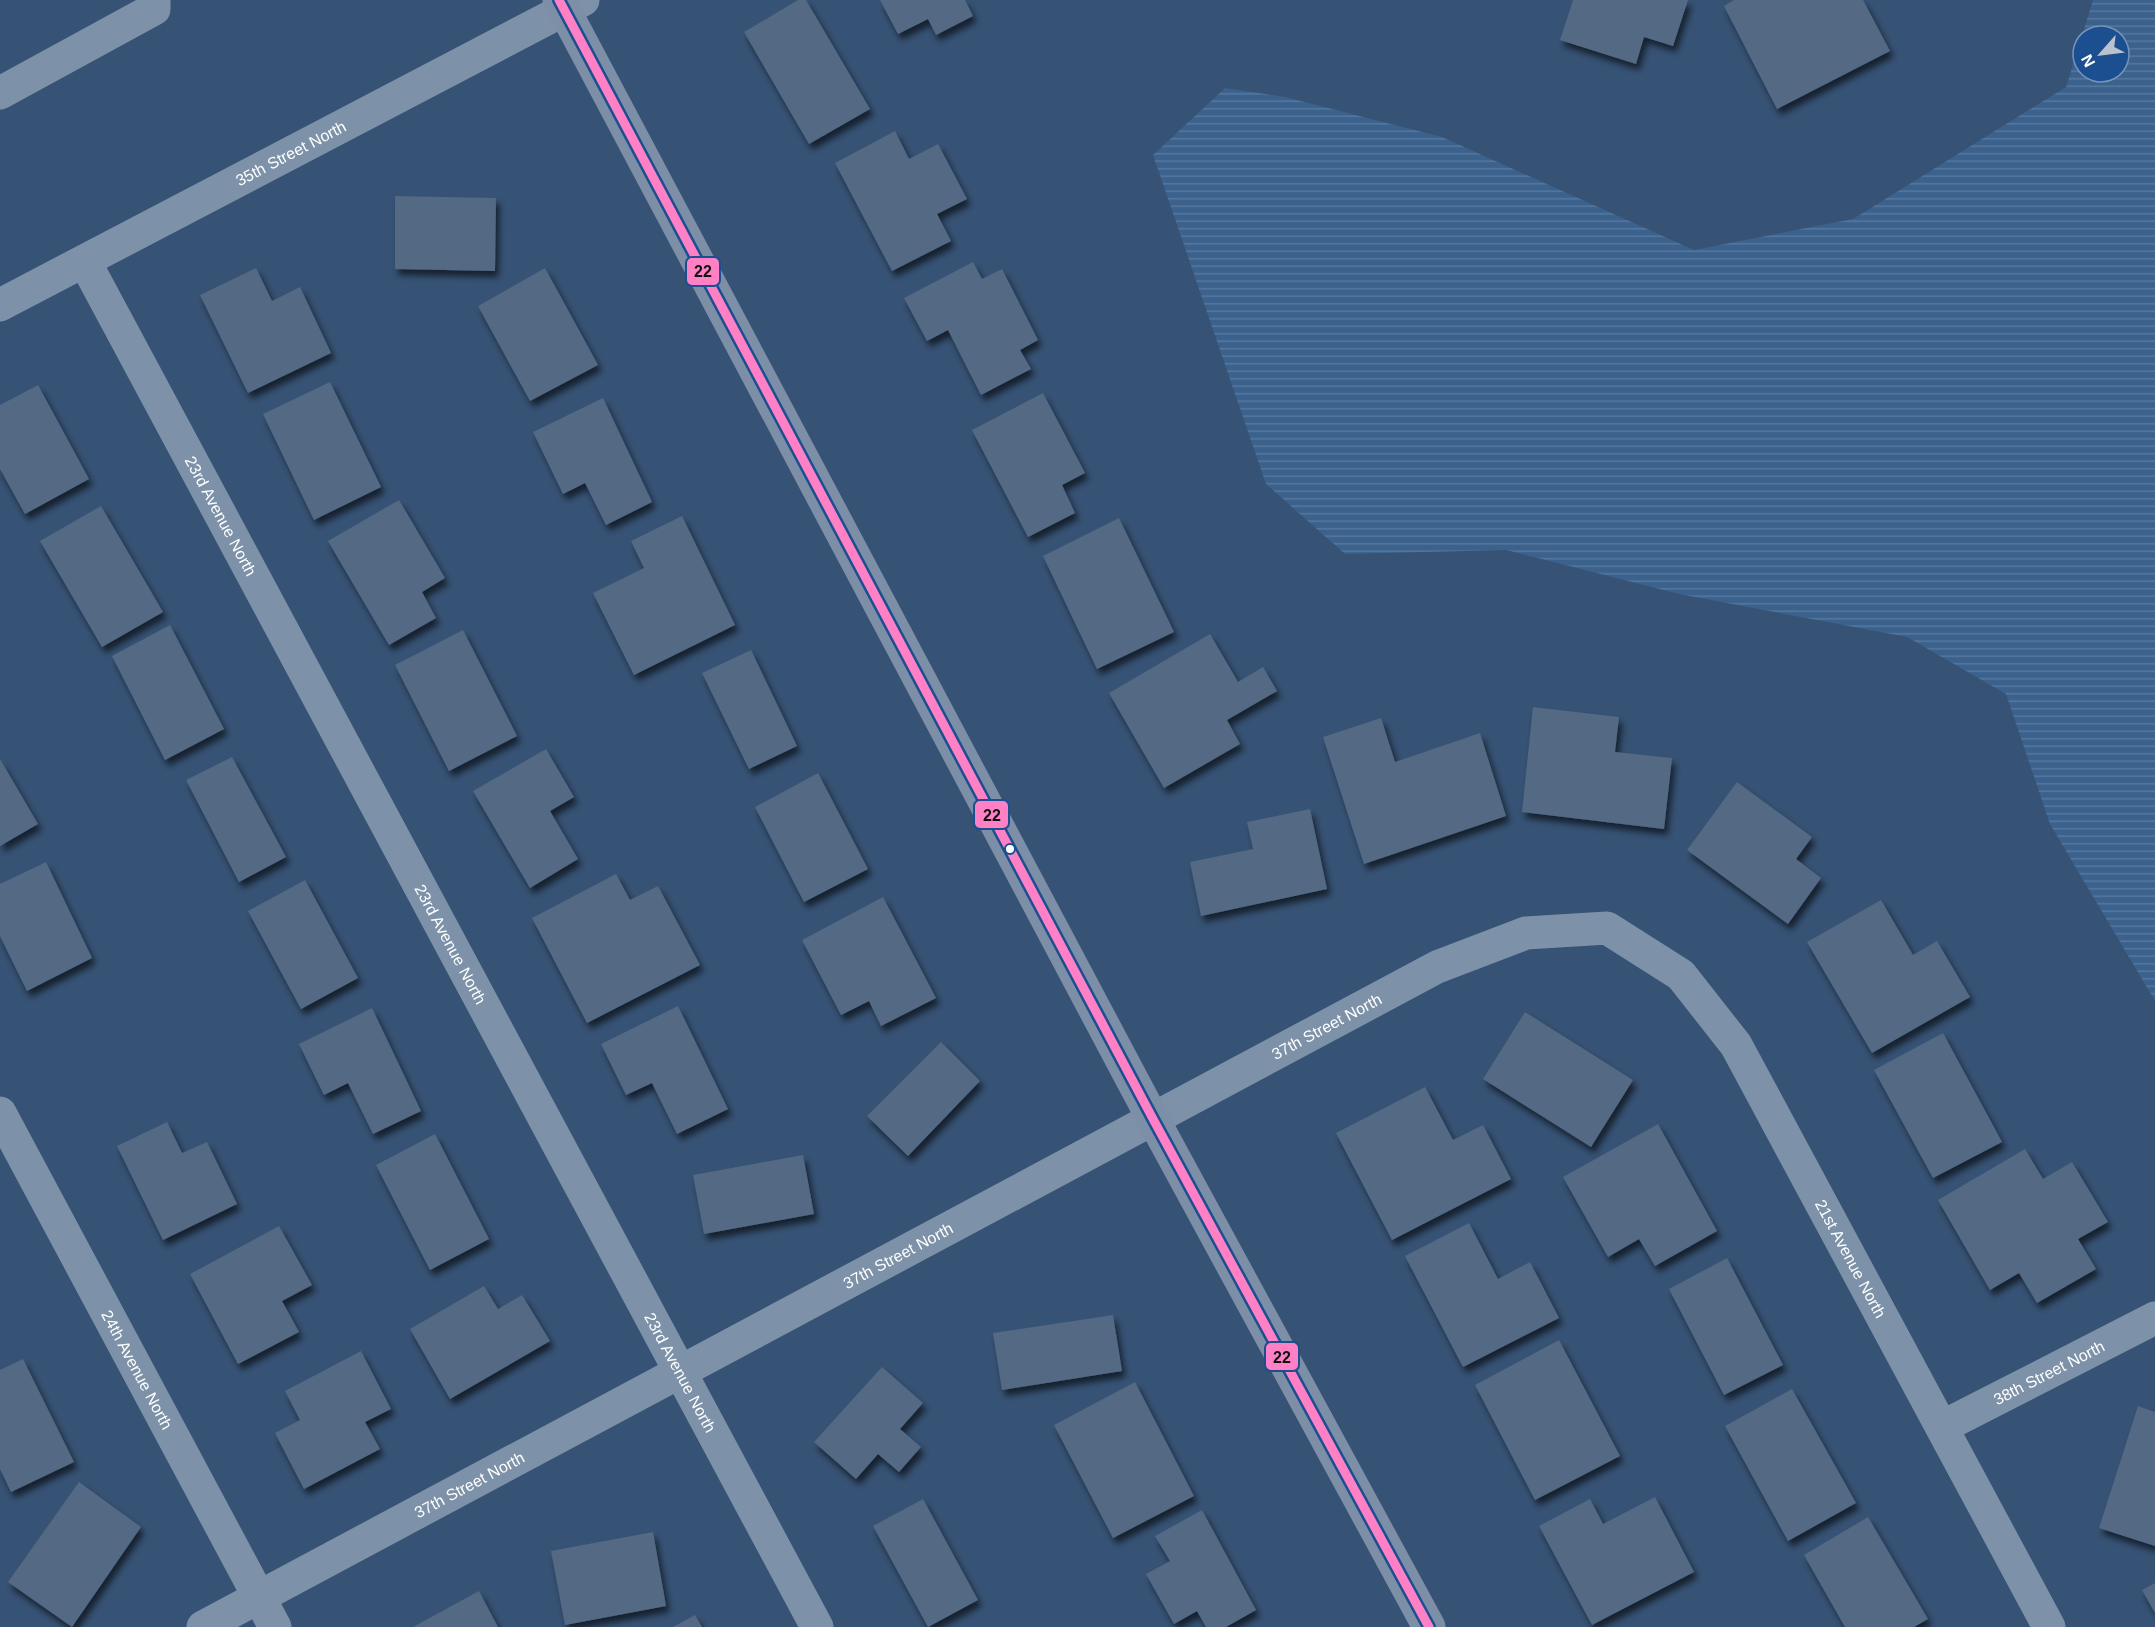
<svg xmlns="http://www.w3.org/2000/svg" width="2155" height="1627" font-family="Helvetica,sans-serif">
<defs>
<pattern id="water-rules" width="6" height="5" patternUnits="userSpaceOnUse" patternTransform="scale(1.5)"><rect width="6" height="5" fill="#3b618d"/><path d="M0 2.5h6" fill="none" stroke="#58799e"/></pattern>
<filter id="shadow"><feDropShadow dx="3.5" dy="6" stdDeviation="3" flood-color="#0009"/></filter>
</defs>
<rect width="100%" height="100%" fill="#365274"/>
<path fill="url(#water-rules)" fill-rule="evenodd" d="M2093,0H2155V1001L2050,824L2006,694L1907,637L1679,594L1506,550L1345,554L1266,484L1153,155L1225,88L1285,97L1442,137L1694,250L1853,219L2066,87ZM2083,36H2119V72H2083Z"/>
<path fill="#526984" filter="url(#shadow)" d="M798,0H806L870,109L809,144L744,32Z
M880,0H965L973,16L936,35L928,19L898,34Z
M1573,0H1688L1673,46L1644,37L1636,64L1560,40Z
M1734,0H1863L1890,51L1777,109L1724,6Z
M895,131L909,159L938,144L967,199L937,214L951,241L892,271L835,163Z
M395,196L496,198L495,271L395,269Z
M973,262L982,279L1002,269L1038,340L1020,350L1031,369L981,395L948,330L927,341L904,298Z
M256,268L272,301L300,287L331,353L248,393L200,295Z
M545,268L598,365L530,401L478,306Z
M330,382L381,487L314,520L263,414Z
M38,385L89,479L25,514L0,469V405Z
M1043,393L1085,473L1062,485L1075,513L1028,537L972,430Z
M603,398L652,502L606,525L585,483L563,494L533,432Z
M399,500L445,578L422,592L436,618L389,645L328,541Z
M101,506L163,612L102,647L40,541Z
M682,516L735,625L634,675L593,593L644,568L631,541Z
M1119,518L1174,632L1097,669L1043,556Z
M170,625L224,729L165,760L112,656Z
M463,630L517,736L449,771L395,665Z
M1210,634L1238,682L1263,667L1277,691L1227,720L1240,744L1164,788L1109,693Z
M751,650L797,746L749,769L702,673Z
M1533,707L1619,717L1615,752L1672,758L1664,829L1522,812Z
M1381,718L1395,762L1480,733L1506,816L1364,864L1323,737Z
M546,749L574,797L550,811L578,859L530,888L473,791Z
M232,757L286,857L239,882L186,780Z
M0,759L38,824L0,846Z
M818,773L868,869L804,902L755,807Z
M1737,782L1812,837L1796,859L1821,878L1788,924L1687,850Z
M1310,809L1327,889L1201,916L1190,862L1253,849L1247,822Z
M46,862L92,958L27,991L0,936V884Z
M616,874L630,900L658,886L700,965L587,1023L532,918Z
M305,880L358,978L301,1009L248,911Z
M883,897L936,998L881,1026L869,1001L841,1015L802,940Z
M1881,900L1913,955L1937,941L1970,997L1872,1053L1807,942Z
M678,1006L728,1109L677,1134L652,1083L626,1095L601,1044Z
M372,1008L421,1111L373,1134L348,1083L324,1095L299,1044Z
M1525,1012L1633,1080L1591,1147L1483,1079Z
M1943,1033L2002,1142L1933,1178L1874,1070Z
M941,1042L980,1081L908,1156L867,1116Z
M1425,1087L1453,1140L1483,1125L1511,1179L1392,1240L1336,1133Z
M167,1122L182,1153L207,1142L237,1204L163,1240L117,1146Z
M1658,1124L1717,1231L1655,1266L1639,1239L1608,1257L1563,1177Z
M435,1134L489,1239L430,1270L376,1165Z
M2025,1149L2043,1179L2072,1162L2108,1222L2078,1239L2096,1269L2037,1303L2019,1273L1990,1290L1938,1200Z
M803,1155L814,1214L704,1234L693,1175Z
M1469,1223L1498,1279L1530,1262L1559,1318L1463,1367L1405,1256Z
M279,1226L312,1285L282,1301L299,1332L238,1364L190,1274Z
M1727,1258L1783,1365L1724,1395L1669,1289Z
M484,1286L498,1309L522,1295L550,1341L450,1399L410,1329Z
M1113,1315L1122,1371L1002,1390L993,1333Z
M1559,1340L1620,1456L1535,1500L1475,1385Z
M361,1351L391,1409L365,1422L380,1449L304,1489L275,1433L300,1420L285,1391Z
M23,1359L74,1462L11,1492L0,1469V1370Z
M882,1367L923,1403L900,1429L921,1447L899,1472L878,1454L856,1479L814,1442Z
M1135,1382L1194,1496L1113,1538L1054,1425Z
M1792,1389L1856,1503L1788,1541L1725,1426Z
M2138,1406L2155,1412V1546L2099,1528Z
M79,1482L141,1527L72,1627L8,1582Z
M1655,1497L1694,1572L1592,1625L1539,1526L1590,1499L1603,1524Z
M923,1499L978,1600L928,1627L873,1526Z
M1202,1510L1256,1610L1226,1627H1206L1197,1611L1174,1624L1146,1574L1170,1561L1155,1536Z
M1868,1517L1928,1619L1914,1627H1845L1804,1555Z
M653,1532L666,1606L565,1625L551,1551Z
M2155,1583V1613L2142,1590Z
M479,1591L498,1627H413Z
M695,1615L702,1627H673Z"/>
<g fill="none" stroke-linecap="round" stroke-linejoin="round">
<g stroke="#7d92a8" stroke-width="33">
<path d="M0,93L154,9V0"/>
<path id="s1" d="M85,262L817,1627"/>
<path id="s2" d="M0,305L583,0"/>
<path id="s3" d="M0,1113L275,1627"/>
<path id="s4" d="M1942,1427L2155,1318"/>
<path id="s5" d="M203,1627L1437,967L1526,933L1607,928L1681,975L1736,1045L2049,1627"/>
</g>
<path stroke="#7d8ea7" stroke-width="33" d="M559,0L1153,1119L1429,1627"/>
<defs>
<path id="bus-1" d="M559,0L1153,1119L1429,1627"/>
</defs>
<use href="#bus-1" stroke="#1b4f8f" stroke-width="14"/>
<use href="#bus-1" stroke="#ff80c5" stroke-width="9"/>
</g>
<circle fill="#fff" stroke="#1b4f8f" stroke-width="2" cx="1010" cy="849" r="5"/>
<g text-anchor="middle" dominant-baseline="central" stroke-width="6" stroke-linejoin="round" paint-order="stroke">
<g font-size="16" fill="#fff" stroke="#1b4f8f">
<text stroke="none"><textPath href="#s2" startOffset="328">35th Street North</textPath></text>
<text stroke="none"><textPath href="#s1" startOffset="288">23rd Avenue North</textPath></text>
<text stroke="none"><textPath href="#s1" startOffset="774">23rd Avenue North</textPath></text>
<text stroke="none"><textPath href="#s5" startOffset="1274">37th Street North</textPath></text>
<text stroke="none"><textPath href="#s5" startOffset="788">37th Street North</textPath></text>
<text stroke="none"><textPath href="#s5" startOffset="1995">21st Avenue North</textPath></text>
<text stroke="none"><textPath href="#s3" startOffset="291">24th Avenue North</textPath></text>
<text stroke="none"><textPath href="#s1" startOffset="1260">23rd Avenue North</textPath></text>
<text stroke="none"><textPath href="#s4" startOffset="120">38th Street North</textPath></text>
<text stroke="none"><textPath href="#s5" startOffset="302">37th Street North</textPath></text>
</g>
</g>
<g stroke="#1b4f8f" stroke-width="2">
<rect x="686" y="257" width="34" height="29" rx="6" fill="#ff80c5"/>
<rect x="974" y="800" width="35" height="29" rx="6" fill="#ff80c5"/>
<rect x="1265" y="1342" width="34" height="29" rx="6" fill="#ff80c5"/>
</g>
<g font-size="16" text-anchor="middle" font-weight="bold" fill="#111">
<text x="703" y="277">22</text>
<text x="992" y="821">22</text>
<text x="1282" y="1363">22</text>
</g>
<g transform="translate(2101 54) rotate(242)"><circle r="28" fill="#1b4f8f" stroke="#7695bc" stroke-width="1.5"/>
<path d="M0-4.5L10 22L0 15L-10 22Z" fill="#b9c2ce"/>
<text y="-9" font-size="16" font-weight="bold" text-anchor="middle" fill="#ffffff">N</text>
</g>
</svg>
